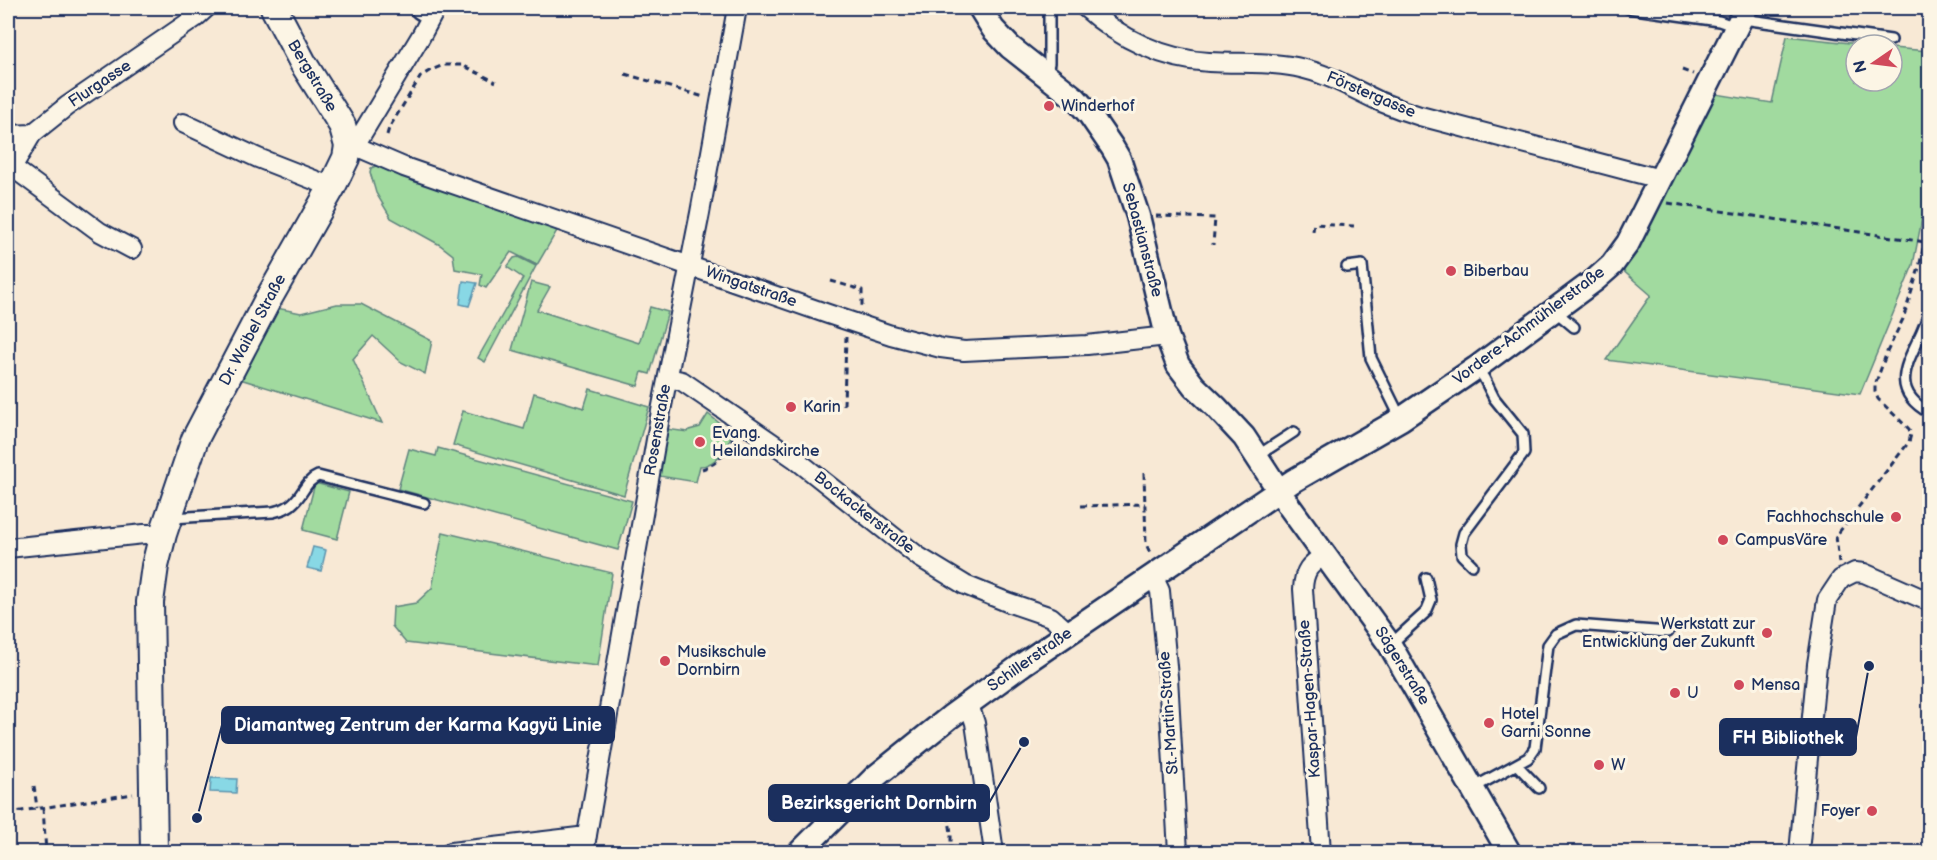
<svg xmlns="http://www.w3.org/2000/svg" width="1937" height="860" font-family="'Balsamiq Sans',sans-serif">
<rect width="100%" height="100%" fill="#f8e9d5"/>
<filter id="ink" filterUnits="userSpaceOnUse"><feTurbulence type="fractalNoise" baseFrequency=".0167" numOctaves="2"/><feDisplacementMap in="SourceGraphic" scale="12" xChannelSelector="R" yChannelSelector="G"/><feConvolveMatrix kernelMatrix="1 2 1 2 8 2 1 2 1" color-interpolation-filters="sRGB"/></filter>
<g filter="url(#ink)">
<path fill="#a1da9f" stroke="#5e847e" stroke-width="1.5" d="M1787,36L1868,45H1856V81H1892V48L1929,51V183L1913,265L1860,394L1606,360L1651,295L1620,268L1674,178L1710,93L1772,103Z
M378,165L558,229L537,265L511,252L486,288L480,285L482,274L455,269L453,255L440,245L391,218L376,193L370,172L371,168Z
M518,257L536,266L485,362L478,358L523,278L507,267L514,258Z
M531,282L550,287L537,310L639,343L650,307L668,312L650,374L642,372L638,386L512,350Z
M337,304H361L432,341L425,374L401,362L373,336L353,359L382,423L240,379L277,308L301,313Z
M590,389L649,407L624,495L453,445L463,411L524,429L534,393L584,408Z
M708,414L732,433C728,447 716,466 700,466L696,482L659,476L666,429L688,432L689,430L700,427Z
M438,448L632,501L618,550L398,489L409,449L436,456Z
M315,483L349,492L337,539L303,530Z
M443,532L612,573L598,666L406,643L392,626L393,607L416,603L432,588Z"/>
<path fill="#88d8e5" stroke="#5c94af" stroke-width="1.5" d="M463,281L477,283L469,306L460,304Z
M313,547L326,550L321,571L307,568Z
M211,778L237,779L236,793L210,792Z"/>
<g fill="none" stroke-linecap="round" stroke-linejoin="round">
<defs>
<path id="service" d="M414,8C416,14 424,17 430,19
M1628,8L1719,21L1736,27
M1743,19L1891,40
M1046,74L1049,63V8
M1347,267L1362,265L1371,358L1401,419
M1930,308C1922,349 1877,384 1930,413
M1555,311L1574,327
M1257,456L1294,432
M172,518L273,512C281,510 289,508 295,501C304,492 306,481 318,476L424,503
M1472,565L1462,555L1461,544L1464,533L1524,453L1523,434L1494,398L1484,378L1476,368
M1390,645L1426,612L1431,600L1426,578
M1517,765L1539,788
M1473,788L1528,758L1535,748L1548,645L1556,634L1576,625L1668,632"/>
<path id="minor" d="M1086,8C1119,38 1164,60 1209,62C1238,64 1268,61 1296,67C1327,73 1353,89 1381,102C1393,107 1407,112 1420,116L1660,179
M183,123L258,158L332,187
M8,135L32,134
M348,146L362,149L404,167L828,314L891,335L941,348L964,351L1087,345L1167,336
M348,146L360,137L421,36L436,8
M12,167L100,232L132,249
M8,174L32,134L67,106L195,18L206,8
M668,378L682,381L794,458L919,557L965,585L1007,602L1051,617L1069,633
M8,548L144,534H163
M1153,576L1160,591L1168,677L1178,852
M969,705L975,723L994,852
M451,852L587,836
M584,852L661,411L700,213L737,8
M1321,852L1303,589C1304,569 1310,565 1325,554
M1799,852L1817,664L1827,600L1841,579L1855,572L1864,573L1930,602"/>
<path id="tertiary" d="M980,8L993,29L1010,47L1076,99L1090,115L1112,147L1119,159L1138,216L1167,336L1178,365L1194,386L1216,407L1244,437L1289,506L1390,645L1509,852
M800,852L875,777L950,717L1023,664L1293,481L1401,419L1476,368L1595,280L1612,265L1628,243L1746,8"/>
<path id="secondary" d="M154,852L150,602L155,566L163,534L195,439L266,303L332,187L346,158L348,146L342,125L303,63L274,8"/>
</defs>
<use href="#service" stroke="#1b2f5e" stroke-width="14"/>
<use href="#minor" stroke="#1b2f5e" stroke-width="22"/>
<use href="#tertiary" stroke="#1b2f5e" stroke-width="27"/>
<use href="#secondary" stroke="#1b2f5e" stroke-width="30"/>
<path stroke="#1b2f5e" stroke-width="3" stroke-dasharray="6 4.5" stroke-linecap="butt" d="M1682,70L1693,74
M625,74L704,97
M387,135L389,128L421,76L431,70L444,65H462L496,82
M1668,203L1925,242
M1156,216L1215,218L1213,245
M1313,231L1314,224L1354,226
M831,281L862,290V307
M844,405L846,337
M702,469C717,465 729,450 734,435
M1144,473L1146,544L1151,555
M1081,506L1145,504
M1839,563L1836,536L1909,442L1911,434L1909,429L1878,399L1875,392V385L1887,352L1903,319L1919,268L1930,214
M34,786L37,808
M43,808L46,852
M8,813L133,794
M951,852V833L945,794L968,788
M1924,852L1930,839"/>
<use href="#service" stroke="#fcf5e5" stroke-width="9"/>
<use href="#minor" stroke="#fcf5e5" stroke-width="18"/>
<use href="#tertiary" stroke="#fcf5e5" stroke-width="22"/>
<use href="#secondary" stroke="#fcf5e5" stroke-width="26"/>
</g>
</g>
<g fill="#d1495b" stroke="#fcf5e5" stroke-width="2">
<circle cx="1049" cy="106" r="6"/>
<circle cx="1451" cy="271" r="6"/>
<circle cx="791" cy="407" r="6"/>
<circle cx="700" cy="442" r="6"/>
<circle cx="1896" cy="517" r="6"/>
<circle cx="1723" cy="540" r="6"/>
<circle cx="1767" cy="633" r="6"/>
<circle cx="665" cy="661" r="6"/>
<circle cx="1739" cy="685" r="6"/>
<circle cx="1675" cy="693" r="6"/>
<circle cx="1489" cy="723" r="6"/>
<circle cx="1599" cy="765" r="6"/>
<circle cx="1872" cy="811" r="6"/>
</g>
<g text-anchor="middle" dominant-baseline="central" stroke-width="6" stroke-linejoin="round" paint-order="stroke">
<g font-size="16" fill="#1b2f5e" stroke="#fcf5e5">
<text transform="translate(312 76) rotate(59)">Bergstraße</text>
<text transform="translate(100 84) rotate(-34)">Flurgasse</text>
<text transform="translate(1371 95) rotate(23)">Förstergasse</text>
<text transform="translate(1142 240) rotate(75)">Sebastianstraße</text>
<text transform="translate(751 287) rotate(19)">Wingatstraße</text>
<text transform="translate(1529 326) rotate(-37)">Vordere-Achmühlerstraße</text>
<text transform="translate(253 330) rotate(-62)">Dr. Waibel Straße</text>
<text transform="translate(658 430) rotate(-80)">Rosenstraße</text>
<text transform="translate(864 513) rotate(38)">Bockackerstraße</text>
<text transform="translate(1030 660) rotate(-35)">Schillerstraße</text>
<text transform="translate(1402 666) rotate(58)">Sägerstraße</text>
<text transform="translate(1310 699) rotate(-94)">Kaspar-Hagen-Straße</text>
<text transform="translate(1169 713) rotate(-94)">St.-Martin-Straße</text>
</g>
<g font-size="16" fill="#1b2f5e" stroke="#fcf5e5" text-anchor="start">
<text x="1061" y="106">Winderhof</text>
<text x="1463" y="271">Biberbau</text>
<text x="803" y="407">Karin</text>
<text x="712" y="433">Evang.<tspan x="712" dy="18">Heilandskirche</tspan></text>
<text x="1884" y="517" text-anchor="end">Fachhochschule</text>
<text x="1735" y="540">CampusVäre</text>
<text x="1755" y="624" text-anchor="end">Werkstatt zur<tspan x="1755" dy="18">Entwicklung der Zukunft</tspan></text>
<text x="677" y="652">Musikschule<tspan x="677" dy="18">Dornbirn</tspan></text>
<text x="1751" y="685">Mensa</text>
<text x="1687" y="693">U</text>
<text x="1501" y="714">Hotel<tspan x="1501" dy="18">Garni Sonne</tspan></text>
<text x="1611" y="765">W</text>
<text x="1860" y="811" text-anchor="end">Foyer</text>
</g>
</g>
<path fill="none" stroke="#1b2f5e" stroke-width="2" d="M197 818L222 725M1869 666L1856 737M1024 742L989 803"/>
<g fill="#1b2f5e" stroke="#fcf5e5" stroke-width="2">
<circle cx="197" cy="818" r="6"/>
<circle cx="1869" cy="666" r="6"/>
<circle cx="1024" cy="742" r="6"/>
</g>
<g fill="#1b2f5e" stroke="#1b2f5e" stroke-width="2">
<rect x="222" y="707" width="392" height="36" rx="6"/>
<rect x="1720" y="719" width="136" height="36" rx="6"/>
<rect x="769" y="785" width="220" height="36" rx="6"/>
</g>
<g font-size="18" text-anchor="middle" font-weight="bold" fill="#fff">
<text x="418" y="731">Diamantweg Zentrum der Karma Kagyü Linie</text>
<text x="1788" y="744">FH Bibliothek</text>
<text x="879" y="809">Bezirksgericht Dornbirn</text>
</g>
<rect width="1937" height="860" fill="none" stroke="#fcf5e5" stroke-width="30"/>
<rect x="15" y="15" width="1907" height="830" fill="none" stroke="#1b2f5e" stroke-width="2" filter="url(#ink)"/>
<g transform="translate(1874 63) rotate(256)"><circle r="28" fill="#fcf5e5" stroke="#a2a6af" stroke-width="1.5"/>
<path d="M0-4.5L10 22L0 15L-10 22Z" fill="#d1495b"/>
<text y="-9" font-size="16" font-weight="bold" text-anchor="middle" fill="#1b2f5e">N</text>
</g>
</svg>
